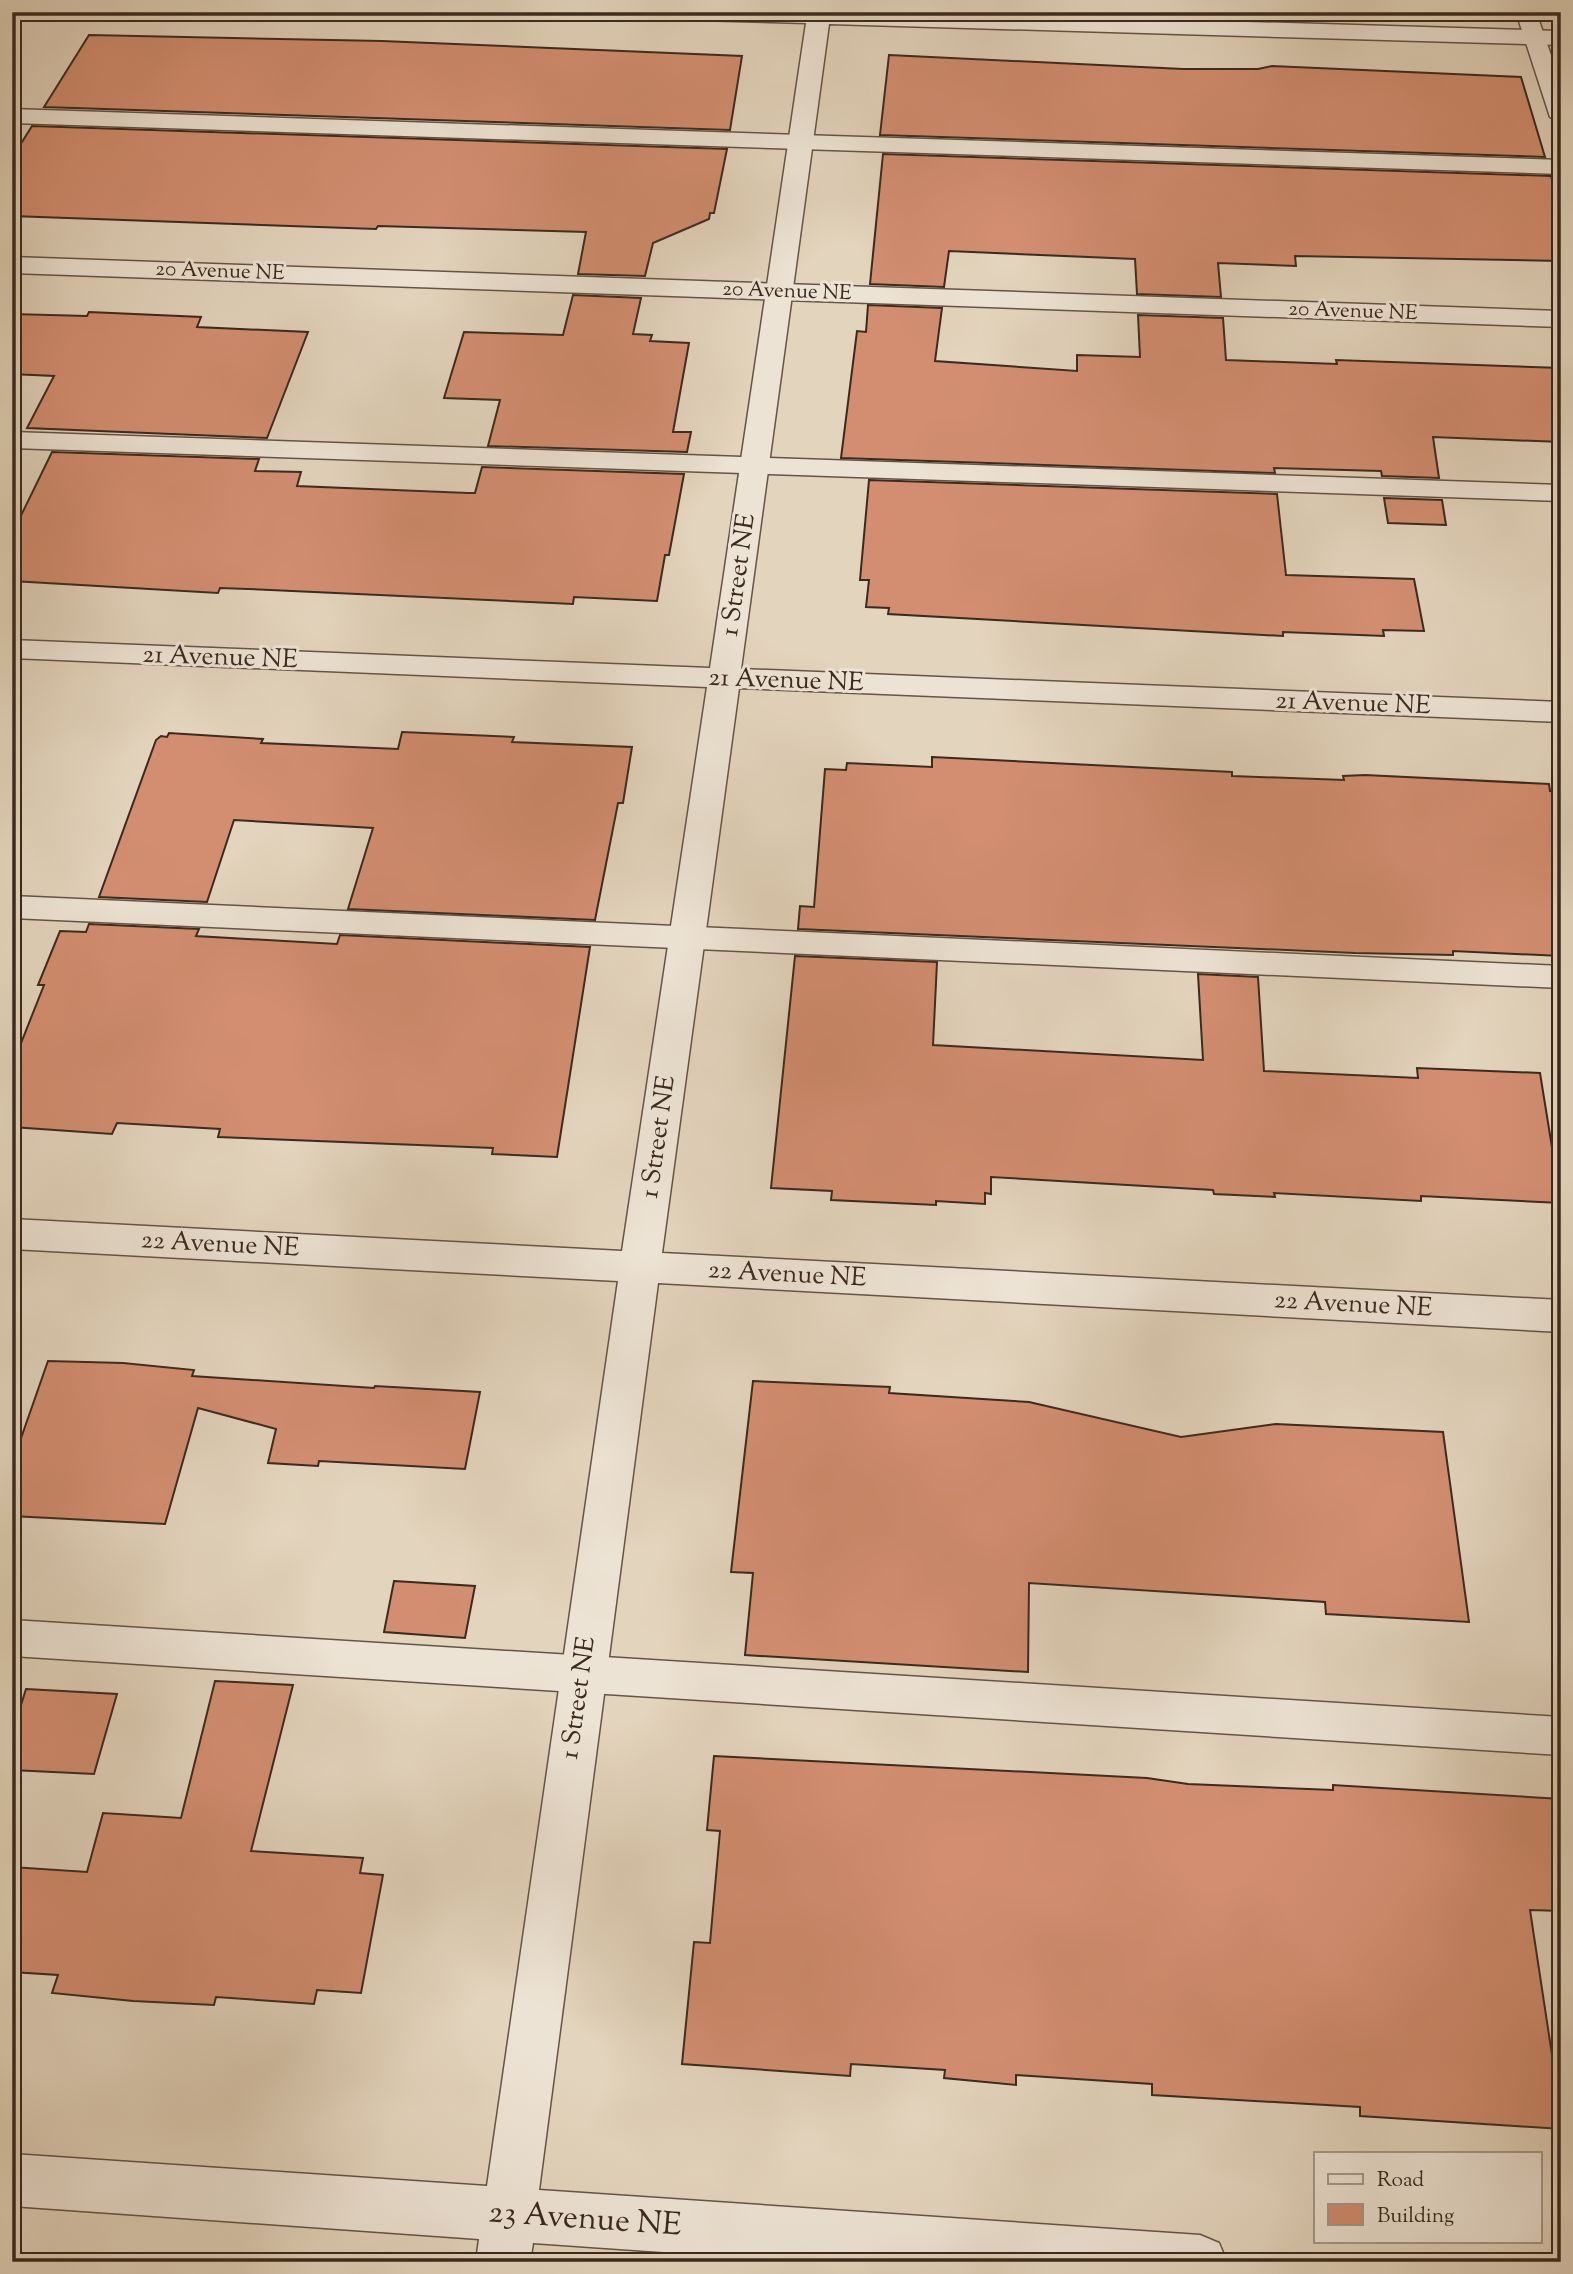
<svg xmlns="http://www.w3.org/2000/svg" width="1573" height="2274" font-family="'Sorts Mill Goudy',serif">
<rect width="100%" height="100%" fill="#e3d4bd"/>
<filter id="stains"><feTurbulence type="fractalNoise" baseFrequency=".00286" numOctaves="4"/><feColorMatrix values="0 0 0 0 .2 0 0 0 0 .09 0 0 0 0 .02 0 0 0 .5 -.17"/></filter>
<radialGradient id="worn" r=".72"><stop offset=".6" stop-color="#630" stop-opacity="0"/><stop offset="1" stop-color="#630" stop-opacity=".3"/></radialGradient>
<path fill="#d38e71" stroke="#3b2a1e" stroke-width="2" d="M89,35L382,41L742,56L730,130L44,107Z
M889,55L1183,69H1258L1272,66L1521,77L1545,157L880,135Z
M32,126L727,149L714,213H710L709,219L653,243L645,276L578,274L586,232L378,226L376,229L12,216V158Z
M883,154L1551,176L1561,208V261L1295,256L1296,266L1218,263L1221,297L1137,294L1135,259L949,251L944,287L870,284Z
M573,295L641,298L633,334L652,335L650,341L689,343L673,432H691L687,452L488,446L500,400L444,398L464,332L563,335Z
M868,305L942,308L935,361L1077,371V355L1140,357L1138,315L1223,318L1226,360L1337,364L1336,360L1561,368V442L1433,437L1439,478L1382,476L1381,471L1274,468L1275,473L841,458L857,331L866,332Z
M89,312L201,317L197,327L308,332L267,438L27,428L54,376L12,374V314L87,316Z
M52,452L259,459L255,471L301,472L297,486L468,493H475L482,467L684,474L669,555H665L657,601L574,597L573,604L248,589L220,588L218,593L12,581V534Z
M869,480L1277,494L1286,575L1414,579L1424,631L1383,630L1384,636L1283,632V636L888,614L889,608L866,607L869,580H860Z
M1384,498L1442,500L1446,525L1388,523Z
M402,732L514,737L512,742L632,747L623,803H618L595,920L348,909L373,828L234,820L207,902L99,897L156,740L161,736L167,737L169,733L263,739L261,743L398,749Z
M932,757L1232,772V776L1344,780L1343,776L1365,775L1549,784L1550,791L1561,792V956L1453,951V955L1355,953L798,929L800,906L814,907L825,769L846,770L847,763L932,767Z
M89,924L199,929L196,936L337,944L340,935L590,947L557,1157L492,1154L493,1148L218,1137L220,1129L117,1123L112,1134L12,1127V1066L44,985H38L60,931L86,932Z
M795,956L937,962L933,1045L1203,1060L1198,974L1258,977L1264,1071L1418,1078L1417,1068L1540,1073L1561,1203L1421,1196V1201L1274,1193L1275,1197L1214,1194L1213,1190L991,1177V1194L985,1193V1204L936,1201V1205L831,1200L832,1191L771,1188Z
M48,1361L123,1363L194,1370L192,1376L374,1388L375,1386L480,1392L465,1469L319,1461L318,1466L268,1463L276,1429L198,1408L165,1524L12,1516V1464Z
M753,1381L890,1387L889,1393L1029,1402L1181,1437L1276,1424L1443,1432L1469,1622L1326,1614L1325,1602L1029,1583L1028,1672L745,1655L753,1573L731,1572Z
M394,1581L475,1586L465,1638L384,1632Z
M215,1681L293,1685L251,1851L363,1858L360,1873L383,1875L361,1993L317,1990L314,2004L216,1997L214,2005L133,2001L52,1993L58,1975L12,1972V1867L87,1872L103,1813L181,1818Z
M26,1689L117,1694L94,1774L12,1770V1734Z
M714,1756L1147,1778L1188,1784L1333,1790V1785L1561,1799V1911L1530,1910L1554,2068L1561,2069V2129L1360,2116V2107L1152,2095V2084L1016,2075V2085L944,2078L945,2070L851,2064L850,2076L682,2064L694,1942L710,1943L720,1831L707,1830Z"/>
<g fill="none" stroke-linecap="round" stroke-linejoin="round">
<defs>
<path id="service" d="M1516,12H1536L1561,84V124L1550,117Z
M12,109L1561,160V174L12,123Z
M12,432L1561,485V501L12,448Z
M12,896L1561,966V988L12,918Z
M12,1620L1561,1717V1755L12,1656Z"/>
<path id="minor" d="M646,12H903L1561,31V45L829,24L741,669L1561,702V722L739,688L662,1253L1561,1300V1332L658,1283L539,2190L1200,2235L1219,2243L1227,2262H806L533,2243L530,2262H476L479,2239L12,2206V2154L487,2186L618,1281L12,1249V1219L622,1251L707,687L12,658V640L710,668L806,23L657,19Z"/>
<path id="tertiary" d="M12,257L1561,311V327L12,273Z"/>
</defs>
<use href="#service" stroke="#655446" stroke-width="3"/>
<use href="#minor" stroke="#655446" stroke-width="3"/>
<use href="#tertiary" stroke="#655446" stroke-width="3"/>
<use href="#service" fill="#ede3d4" fill-rule="evenodd"/>
<use href="#minor" fill="#ede3d4" fill-rule="evenodd"/>
<use href="#tertiary" fill="#ede3d4" fill-rule="evenodd"/>
</g>
<g text-anchor="middle" dominant-baseline="central" stroke-width="6" stroke-linejoin="round" paint-order="stroke">
<g font-size="21" fill="#3b2a1e" stroke="#ede3d4">
<text transform="translate(220 272) rotate(2)">20 Avenue NE</text>
<text transform="translate(787 292) rotate(2)">20 Avenue NE</text>
<text transform="translate(1353 312) rotate(2)">20 Avenue NE</text>
</g>
<g font-size="26" fill="#3b2a1e" stroke="#ede3d4">
<text transform="translate(739 575) rotate(-82)">1 Street NE</text>
<text transform="translate(220 658) rotate(2)">21 Avenue NE</text>
<text transform="translate(786 681) rotate(2)">21 Avenue NE</text>
<text transform="translate(1353 704) rotate(2)">21 Avenue NE</text>
<text transform="translate(659 1137) rotate(-82)">1 Street NE</text>
<text transform="translate(220 1245) rotate(3)">22 Avenue NE</text>
<text transform="translate(787 1275) rotate(3)">22 Avenue NE</text>
<text transform="translate(1353 1305) rotate(3)">22 Avenue NE</text>
<text transform="translate(579 1698) rotate(-82)">1 Street NE</text>
</g>
<g font-size="32" fill="#3b2a1e" stroke="#ede3d4">
<text transform="translate(585 2220) rotate(4)">23 Avenue NE</text>
</g>
</g>
<rect width="1573" height="2274" fill="none" stroke="#e3d4bd" stroke-width="42"/>
<rect x="14" y="14" width="1545" height="2246" fill="none" stroke="#3b2a1e" stroke-width="3.5"/>
<rect x="21" y="21" width="1531" height="2232" fill="none" stroke="#3b2a1e" stroke-width="2"/>
<rect x="1314" y="2152" width="228" height="91" fill="#ede3d4" stroke="#a6998b" stroke-width="2"/>
<rect x="1328" y="2174" width="35" height="10" fill="#ede3d4" stroke="#a6998b" stroke-width="2"/>
<text x="1377" y="2186" font-size="21" fill="#3b2a1e">Road</text>
<rect x="1328" y="2204" width="35" height="21" fill="#d38e71" stroke="#a6998b" stroke-width="2"/>
<text x="1377" y="2222" font-size="21" fill="#3b2a1e">Building</text>
<rect width="100%" height="100%" filter="url(#stains)"/>
<rect width="100%" height="100%" fill="url(#worn)"/>
</svg>
